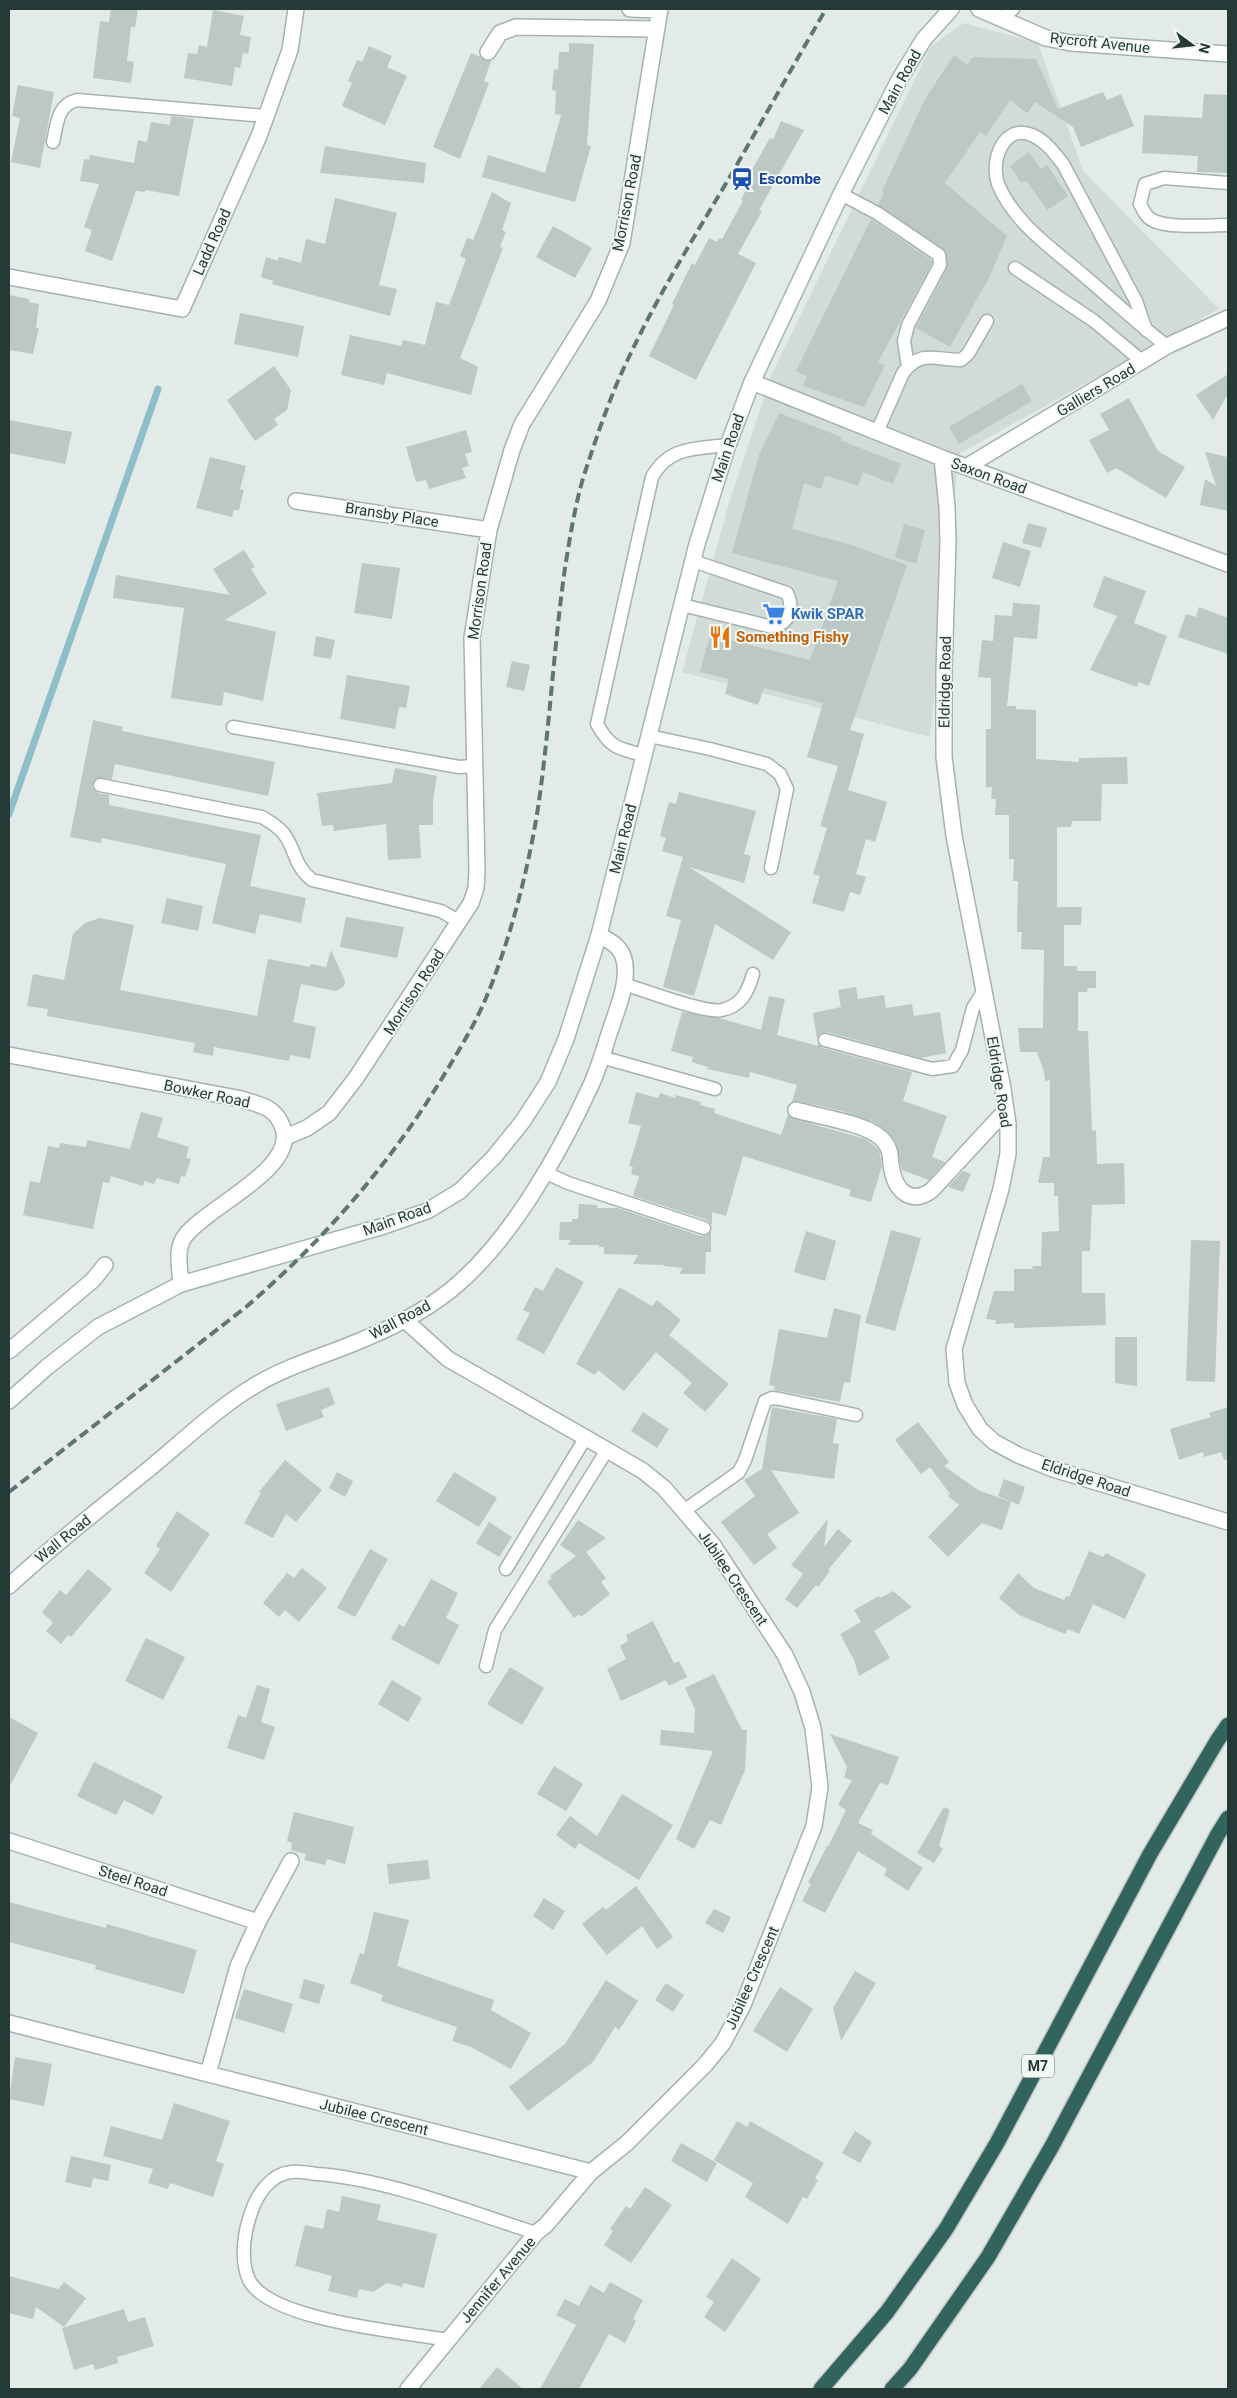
<svg xmlns="http://www.w3.org/2000/svg" width="1237" height="2398" font-family="Roboto,sans-serif">
<rect width="100%" height="100%" fill="#e2ebe8"/>
<path fill="#d1dbd7" d="M964,23L1038,43L1083,171L1219,309L959,454L930,737L682,672L729,503L772,374L931,46Z"/>
<g fill="none" stroke-linecap="round" stroke-linejoin="round">
<path stroke="#8fbecb" stroke-width="7" d="M9,814L158,389"/>
</g>
<path fill="#bbc8c4" d="M111,9H138L135,27H131L127,61L134,62L131,83L93,78L100,21L109,22Z
M213,10L244,16L240,35L251,37L248,54L243,53L240,68L235,67L232,86L184,78L188,53L197,54L199,45L207,47Z
M569,43L594,44L587,145L591,146L575,202L482,177L488,155L545,173L561,115L555,114L556,91L552,90L554,69L558,70L559,52H569Z
M369,46L392,56L387,67L407,76L385,125L342,106L352,83L348,81L357,60L362,62Z
M471,53L491,61L484,81L489,83L460,159L433,147Z
M954,55L967,65L973,57L1036,59L1058,109L1103,92L1107,100L1121,94L1134,126L1081,147L1073,127L1035,102L1027,113L1010,100L986,136L980,132L945,183L1007,236L990,276L950,347L916,328L947,269L946,251L878,205L884,193L882,191L925,99Z
M18,85L54,92L40,168L11,162L20,118L12,116Z
M1204,94L1228,95V173L1197,172L1198,156L1142,153L1144,115L1202,118Z
M171,116L194,119L179,196L145,190V192L136,191L112,261L85,251L92,230L84,227L99,184L80,181L84,159L89,160L90,155L134,163L138,140L147,142L151,122L170,125Z
M781,121L804,130L759,210L762,211L738,254L756,263L696,380L649,356L674,305L672,304L692,263L695,265L709,238L717,242L719,238L722,239L743,201L741,200L749,184L745,182L770,138L773,140Z
M325,146L426,163L424,183L320,173Z
M1029,152L1041,169L1047,165L1068,196L1047,210L1026,180L1021,183L1010,166Z
M492,192L511,203L502,230L506,232L500,247L503,248L460,358L478,367L471,395L387,373L384,385L341,375L350,335L401,346L403,340L425,345L436,302L449,305L466,259L460,256L467,238L473,240Z
M335,198L397,213L379,285L397,289L390,316L272,284L273,281L261,277L266,257L278,261L279,257L301,263L306,239L325,244Z
M871,219L931,260L932,263L878,362L885,365L864,407L803,386L807,377L796,371Z
M553,226L592,248L575,278L536,257Z
M9,295L29,299V302L39,304L36,328H39L33,354L9,350Z
M240,313L304,326L298,357L234,344Z
M274,366L291,390L287,410L274,419L278,425L255,441L227,400Z
M1228,374V394L1213,420L1196,395Z
M1022,384L1032,401L959,444L949,427Z
M1129,398L1158,451L1185,467L1166,498L1116,468L1107,473L1089,440L1109,430L1100,414Z
M779,413L842,437L840,440L901,464L893,484L863,472L858,486L828,476H825L821,489L804,483L792,529L845,543L907,565L850,730L864,734L848,790L887,802L875,842L866,839L856,874L866,877L860,895L850,892L844,912L812,903L820,876L813,874L827,828L820,826L838,766L807,757L823,703L764,688L758,705L725,694L729,679L700,672L710,635L810,660L838,581L732,553L759,455Z
M9,420L72,432L65,464L9,453Z
M466,430L472,452L465,454L469,466L462,468L466,478L429,489L426,480L416,482L406,447Z
M1205,452L1228,457V511L1200,505L1205,479L1216,486Z
M210,457L246,466L240,489L244,490L239,510H234L232,517L196,508Z
M1028,523L1047,528L1041,548L1022,543Z
M904,524L925,530L916,564L895,557Z
M1003,542L1031,551L1020,587L992,578Z
M244,550L255,567L251,569L267,594L225,620L276,632L263,701L224,692L222,706L171,698L184,608L113,598L116,575L230,595L213,569Z
M362,563L400,568L392,619L354,613Z
M1104,576L1146,591L1134,623L1167,636L1149,686L1139,682L1137,687L1090,670L1117,616L1093,607Z
M1013,603L1040,605L1037,639L1014,637L1007,706H1016V709L1036,710V759L1079,762V758L1127,757L1128,784H1102L1101,821H1072L1071,827H1057V907H1082L1081,925H1064V966H1077V971H1096V988H1088L1087,992H1078V1031H1088L1092,1130L1096,1131L1097,1164L1124,1163L1125,1204L1092,1205L1090,1251H1082V1293H1105L1106,1325L1014,1328V1323L995,1324L996,1320L986,1319L994,1291H1014V1269H1032L1033,1266H1041L1042,1232L1059,1231L1058,1196H1054V1183H1038L1043,1157H1050V1080L1045,1081L1044,1072L1037,1052H1020L1018,1028H1043L1044,950L1021,949L1022,932H1017L1018,881H1013L1014,859H1009V815H995L996,799H991L992,787H986V729H991V678L978,677L982,640L993,641L995,615L1012,616Z
M1199,607L1228,618V654L1178,637L1186,614L1196,617Z
M316,636L335,640L331,659L313,656Z
M512,661L530,665L524,691L506,687Z
M347,675L410,686L406,708L399,707L395,729L340,719Z
M93,720L123,727L122,731L275,762L268,796L115,764L112,779L97,778L94,780L92,787L98,793L109,795V805L261,835L250,886L306,898L301,923L260,914L255,934L212,923L226,864L102,838L101,843L70,837Z
M395,768L437,776L433,800V825H419L421,858L388,860L386,824L334,831L333,825L322,826L317,793L392,783Z
M679,792L756,811L744,854L751,856L744,883L689,867L791,932L773,960L715,924L694,996L663,987L681,920L666,916L683,857L662,851L666,838L660,836L669,802L676,804Z
M167,898L203,906L198,931L161,923Z
M346,917L404,927L397,958L340,947Z
M100,918L134,925L120,990L257,1016L268,959L310,967V964L326,967L331,950L345,981L344,986L336,991L301,984L293,1022L316,1027L310,1059L290,1055L289,1061L214,1047L213,1056L193,1052L195,1043L47,1016L48,1009L27,1006L33,974L64,980L73,934L85,923Z
M856,987L858,999L884,995L886,1008L912,1004L914,1016L940,1012L946,1053L921,1058L827,1032L820,1034L817,1039L813,1013L841,1007L838,990Z
M769,996L785,999L777,1035L818,1046V1043L823,1048L912,1072L903,1101L947,1116L932,1157L945,1162L929,1180L902,1170L895,1141L887,1131L874,1122L841,1111L798,1101L792,1102L797,1085L750,1072L749,1078L707,1069L708,1067L692,1062L693,1057L671,1051L682,1012L719,1018L761,1030Z
M636,1092L658,1098L660,1093L675,1098L676,1095L701,1102L700,1105L715,1109L714,1113L781,1135L788,1114L794,1119L866,1139L879,1150L882,1166L871,1202L849,1196L851,1190L743,1156L726,1216L712,1212V1225L707,1220L633,1196L639,1176L631,1174L633,1167L629,1166L641,1126L628,1123Z
M141,1112L163,1118L157,1137L189,1147L186,1158L191,1159L185,1177L181,1176L179,1184L157,1178L154,1184L144,1181L143,1186L111,1176L109,1183L103,1182L93,1229L23,1215L30,1181L40,1183L48,1146L59,1148L60,1143L86,1147L87,1140L130,1149Z
M963,1171L971,1174L963,1192L948,1187Z
M579,1204L597,1205V1208H618L701,1236H706L711,1231V1252H706L705,1274H679L683,1268L664,1266V1265L633,1264L638,1255L604,1254V1247H599V1245H568L571,1240H559L560,1222H572V1219H578Z
M891,1230L921,1238L895,1331L865,1323Z
M806,1231L836,1241L825,1281L794,1272Z
M1191,1240L1220,1241L1215,1382L1186,1381Z
M556,1267L584,1282L544,1354L516,1339L530,1313L523,1310L535,1287L543,1291Z
M619,1287L652,1306L657,1300L681,1320L669,1335L729,1384L705,1412L683,1393L692,1383L656,1352L624,1391L598,1370L595,1375L576,1364Z
M834,1308L861,1315L850,1383L844,1382L840,1402L774,1390L775,1386L769,1385L779,1329L827,1338Z
M1115,1337H1137V1386L1115,1383Z
M329,1387L335,1404L321,1410L324,1417L286,1431L276,1404Z
M772,1407L837,1419L833,1443L839,1444L834,1479L771,1470L799,1513L767,1534L777,1548L754,1565L721,1522L755,1496L744,1480L762,1469Z
M1228,1407V1459L1224,1460L1221,1452L1204,1457L1203,1452L1179,1460L1170,1429L1211,1417L1209,1413Z
M643,1412L669,1429L657,1448L631,1431Z
M918,1422L949,1462L944,1466L978,1490L1011,1502L1002,1530L982,1523L948,1557L928,1537L959,1505L948,1496L950,1494L930,1467L921,1474L895,1440Z
M285,1460L322,1490L296,1522L286,1514L273,1538L244,1523L261,1493L259,1492Z
M337,1472L353,1481L345,1497L329,1488Z
M454,1472L497,1498L479,1527L436,1501Z
M1004,1479L1025,1487L1019,1505L998,1496Z
M177,1511L210,1534L171,1592L144,1573L160,1549L156,1546Z
M828,1519L824,1547L838,1529L852,1541L828,1570L830,1571L818,1587L816,1585L797,1608L785,1599L803,1574L791,1565Z
M578,1520L606,1538L586,1552L606,1578L601,1582L610,1594L581,1617L579,1614L574,1618L547,1582L552,1578L550,1576L576,1556L560,1545Z
M489,1522L512,1537L499,1557L476,1543Z
M370,1549L388,1559L355,1617L337,1608Z
M1089,1551L1103,1557L1106,1553L1146,1574L1125,1619L1093,1604L1079,1634L1068,1629L1065,1634L1019,1615L999,1598L1018,1573L1034,1588L1064,1600L1066,1596L1069,1597Z
M302,1568L327,1588L299,1622L285,1610L279,1617L263,1603L287,1573L294,1578Z
M88,1569L112,1589L71,1637L68,1635L61,1644L46,1631L53,1623L42,1612L60,1590L66,1595Z
M431,1579L458,1593L446,1618L459,1625L439,1665L391,1639L399,1624L404,1627Z
M893,1591L912,1607L874,1631L890,1658L859,1676L854,1660L840,1634L861,1622L854,1610L879,1596L880,1598Z
M653,1621L674,1663L679,1661L687,1677L669,1686L666,1680L621,1701L607,1669L626,1659L620,1646L628,1641L626,1635Z
M146,1638L185,1657L163,1700L125,1681Z
M510,1667L544,1688L522,1725L487,1704Z
M714,1674L742,1730H747L745,1770L721,1825L710,1820L694,1849L676,1839L713,1751L660,1745L661,1730L694,1733L695,1709L685,1688Z
M392,1680L422,1698L408,1722L378,1704Z
M257,1685L270,1689L261,1722L275,1727L264,1760L227,1748L238,1715L246,1718Z
M9,1717L38,1733L9,1788Z
M830,1734L899,1757L888,1785L880,1783L858,1823L873,1830L871,1834L923,1868L908,1891L884,1875L887,1869L858,1851L825,1913L802,1901L811,1884L808,1883L827,1846L828,1847L846,1810L838,1805L852,1780L844,1778L847,1767Z
M94,1762L163,1796L153,1815L124,1800L116,1815L77,1796Z
M554,1766L583,1784L566,1811L537,1794Z
M622,1794L673,1825L639,1880L579,1843L575,1849L556,1835L570,1816L597,1836Z
M944,1807L950,1810L939,1846L943,1849L934,1863L917,1853Z
M294,1812L354,1827L345,1864L327,1859L325,1865L304,1860L306,1854L291,1850L292,1843L287,1841Z
M428,1860L430,1879L389,1884L387,1864Z
M636,1886L673,1937L657,1949L642,1926L607,1955L582,1924L603,1907L606,1910Z
M544,1898L565,1911L553,1930L533,1916Z
M9,1902L106,1928L107,1924L197,1950L184,1994L95,1969L96,1965L9,1942Z
M714,1909L731,1917L723,1933L705,1923Z
M374,1912L409,1920L397,1966L494,2000L491,2010L531,2033L511,2069L471,2047L452,2041L457,2027L381,2001L383,1995L350,1983L360,1953L364,1954Z
M855,1971L876,1983L841,2041L833,2008Z
M304,1979L325,1985L319,2004L299,1998Z
M606,1980L638,2001L619,2030L615,2027L593,2062L528,2111L509,2087L565,2044Z
M666,1983L684,1995L673,2012L655,2000Z
M780,1987L813,2009L787,2052L753,2031Z
M244,1989L293,2004L284,2033L235,2018Z
M15,2057L52,2064L44,2106L9,2099Z
M174,2103L230,2121L216,2161L224,2164L213,2197L170,2183L168,2189L148,2183L153,2169L103,2156L111,2126L162,2140Z
M737,2121L747,2127L750,2121L824,2163L815,2178L818,2180L807,2199L803,2197L788,2224L745,2197L753,2183L714,2160Z
M855,2131L872,2142L860,2163L842,2153Z
M681,2143L717,2163L707,2182L671,2161Z
M71,2156L111,2165L108,2181L93,2178L91,2188L65,2182Z
M645,2187L672,2205L631,2263L604,2245L613,2231L610,2229L626,2206L630,2209Z
M342,2196L381,2205L377,2220L437,2234L424,2288L403,2283L402,2287L387,2283L373,2292L359,2289L357,2298L328,2291L332,2276L295,2266L305,2225L323,2229L327,2209L339,2212Z
M732,2258L761,2279L725,2332L704,2317L714,2302L706,2297Z
M9,2276L58,2289L64,2282L86,2298L64,2327L36,2307L33,2319L9,2313Z
M610,2282L643,2300L633,2319L636,2321L625,2343L609,2334L579,2389H540L576,2325L556,2315L565,2299L579,2306L590,2285L604,2293Z
M124,2309L128,2322L145,2317L154,2346L117,2357L118,2363L95,2370L93,2364L74,2370L62,2328Z
M497,2367L523,2389H479Z"/>
<g fill="none" stroke-linecap="round" stroke-linejoin="round">
<defs>
<path id="service" d="M1001,19L1013,9
M53,142C57,124 57,105 77,100L266,116
M1228,183L1164,178L1145,184L1140,204C1143,210 1146,217 1152,220C1169,229 1208,225 1228,225
M841,194L877,213L939,255L940,265L908,325L904,341L908,367
M1015,268L1094,321L1143,362
M1146,330L1136,301L1063,164C1054,153 1046,141 1032,135C1003,123 990,162 998,184C1015,225 1056,251 1089,280C1115,302 1139,325 1167,346
M877,432L903,373C921,349 935,360 961,360L968,354L987,321
M682,605L768,626C788,627 795,610 787,593L693,561
M233,727L459,767L473,766
M649,736L710,749L767,764L780,774L787,789L771,868
M644,755C619,749 610,748 597,724L652,477C669,446 696,449 728,445
M100,785L262,817C270,822 278,826 284,834C296,850 294,866 312,880L441,911L460,922
M624,984C643,990 706,1014 722,1010C741,1006 748,992 753,974
M825,1040L932,1069L953,1066L962,1050L973,1008L983,992
M601,1057L715,1089
M544,1172L568,1183L704,1228
M685,1510L739,1472L745,1460L765,1401L772,1398L780,1399L856,1415
M506,1569L586,1437
M486,1666L495,1630L607,1450
M448,2340C404,2332 270,2321 249,2280C240,2260 244,2232 251,2213C257,2194 271,2174 291,2172C299,2171 309,2173 317,2174C387,2179 469,2212 536,2233"/>
<path id="minor" d="M630,9L660,10
M979,9L1046,38L1071,43L1228,54
M488,52L500,33L516,27L656,29
M9,277L182,309L259,136L290,50L296,9
M752,382L942,458L1228,564
M942,458L947,507L948,542L944,672V757L954,836L1003,1089L1008,1124V1154L1001,1189L954,1349L957,1383L965,1405L980,1429L994,1442L1018,1455L1053,1469L1228,1522
M966,467L1167,346L1228,318
M296,501L489,530
M9,1055L242,1099C250,1102 259,1104 267,1108C275,1112 280,1120 283,1128C297,1169 208,1206 185,1236C175,1249 180,1268 181,1284
M796,1110C817,1116 861,1123 877,1135C883,1139 887,1144 889,1150C891,1156 890,1163 892,1170C896,1192 912,1205 932,1190L1006,1110
M286,1137L307,1128L329,1113L356,1078L471,903L476,888L477,870L472,638L489,530L512,450L522,424L598,301L622,243L660,9
M9,1351L93,1280L105,1265
M9,1586C53,1545 102,1507 149,1469C183,1441 216,1409 254,1386C288,1365 328,1355 364,1339C398,1325 431,1308 459,1283C513,1236 561,1151 591,1085C599,1068 604,1049 610,1031C617,1009 631,979 623,956C619,945 608,940 599,935
M9,1841L258,1922
M9,2023L591,2172L627,2143L705,2065L723,2043L743,2005L814,1826L820,1787L813,1728L802,1692L785,1655L713,1545L664,1488L643,1471L607,1450L448,1359L406,1321
M208,2074L238,1966L258,1922L291,1861
M408,2389L536,2233L546,2225L591,2172"/>
<path id="secondary" d="M9,1401L47,1367L98,1327L181,1284L384,1226L427,1211L460,1191L494,1157L523,1121L548,1082L566,1039L599,935L697,544L728,445L752,382L841,194L899,80L924,39L951,9"/>
<path id="motorway" d="M821,2389L887,2312L946,2229L997,2143L1150,1854L1217,1741L1228,1725
M892,2389L910,2369L988,2257L1052,2146L1218,1834L1228,1818"/>
</defs>
<use href="#service" stroke="#a5b2af" stroke-width="15"/>
<use href="#minor" stroke="#a5b2af" stroke-width="18"/>
<use href="#secondary" stroke="#a2b6b0" stroke-width="18"/>
<use href="#motorway" stroke="#c2c8c7" stroke-width="18"/>
<use href="#service" stroke="#fff" stroke-width="12"/>
<use href="#minor" stroke="#fff" stroke-width="15"/>
<use href="#secondary" stroke="#fff" stroke-width="15"/>
<use href="#motorway" stroke="#32645d" stroke-width="15"/>
<path stroke="#5e7671" stroke-width="4" stroke-dasharray="10 5" stroke-linecap="butt" d="M9,1492L246,1307C324,1240 391,1163 444,1075C458,1052 472,1029 483,1005C509,946 530,864 539,801C550,723 554,645 565,568C570,537 575,505 584,475C597,436 610,396 628,359C657,297 693,239 728,180C761,123 793,66 826,9"/>
</g>
<defs>
<symbol id="station-bare" viewBox="-9 -9 18 18"><path d="M-3-6H3Q5-6 5-4V2Q5 4 3 4L4.5 6H3L1.5 4h-3L-3 6H-4.5L-3 4Q-5 4-5 2V-4Q-5-6-3-6ZM-3.5-4v3h7v-3ZM-3.5 1v1.5H-2V1ZM2 1v1.5H3.5V1Z" fill="#1a4fb4" stroke="#f2f8f5" stroke-width="2.5" paint-order="stroke"/></symbol>
<symbol id="supermarket-bare" viewBox="-9 -9 18 18"><path d="M-6-5.5h2.5l.6 2H6L4.5 2H-2.5L-4.4-4H-6ZM-1.5 3.2a1.3 1.3 0 1 0 .1 0ZM3 3.2a1.3 1.3 0 1 0 .1 0Z" fill="#3f7fe0" stroke="#f2f8f5" stroke-width="2.5" paint-order="stroke"/></symbol>
<symbol id="restaurant-bare" viewBox="-9 -9 18 18"><path d="M-5-6h1v4h1v-4h1v4h1v-4h1v5L-1.5 .5V6h-2V.5L-5-1ZM5-6V6H3V1.5H1.5Q1.5-4 5-6Z" fill="#e8710a" stroke="#f2f8f5" stroke-width="2.5" paint-order="stroke"/></symbol>
</defs>
<g fill-rule="evenodd">
<use href="#station-bare" x="726" y="163" width="32" height="32"/>
<use href="#supermarket-bare" x="758" y="598" width="32" height="32"/>
<use href="#restaurant-bare" x="704" y="621" width="32" height="32"/>
</g>
<g text-anchor="middle" dominant-baseline="central" stroke-width="4" stroke-linejoin="round" paint-order="stroke">
<rect fill="#f2f8f5" stroke="#62736f" stroke-width="1" x="1022" y="2054.5" width="32" height="23" rx="4"/>
<g font-size="14" font-weight="bold" fill="#243a36">
<text x="1038" y="2066">M7</text>
</g>
<g font-size="15" fill="#243a36" stroke="#f2f8f5">
<text transform="translate(1100 43) rotate(6)">Rycroft Avenue</text>
<text transform="translate(900 82) rotate(-61)">Main Road</text>
<text transform="translate(627 203) rotate(-79)">Morrison Road</text>
<text transform="translate(212 242) rotate(-66)">Ladd Road</text>
<text transform="translate(1096 390) rotate(-31)">Galliers Road</text>
<text transform="translate(728 448) rotate(-71)">Main Road</text>
<text transform="translate(989 476) rotate(20)">Saxon Road</text>
<text transform="translate(392 515) rotate(9)">Bransby Place</text>
<text transform="translate(480 591) rotate(-82)">Morrison Road</text>
<text transform="translate(945 682) rotate(-89)">Eldridge Road</text>
<text transform="translate(623 839) rotate(-76)">Main Road</text>
<text transform="translate(414 992) rotate(-57)">Morrison Road</text>
<text transform="translate(999 1082) rotate(81)">Eldridge Road</text>
<text transform="translate(207 1094) rotate(12)">Bowker Road</text>
<text transform="translate(397 1219) rotate(-20)">Main Road</text>
<text transform="translate(400 1320) rotate(-28)">Wall Road</text>
<text transform="translate(1086 1478) rotate(18)">Eldridge Road</text>
<text transform="translate(63 1539) rotate(-39)">Wall Road</text>
<text transform="translate(733 1578) rotate(56)">Jubilee Crescent</text>
<text transform="translate(133 1881) rotate(18)">Steel Road</text>
<text transform="translate(752 1978) rotate(-66)">Jubilee Crescent</text>
<text transform="translate(374 2117) rotate(14)">Jubilee Crescent</text>
<text transform="translate(498 2280) rotate(-50)">Jennifer Avenue</text>
</g>
<g font-size="15" font-weight="bold" fill="#164399" stroke="#f2f8f5" text-anchor="start">
<text x="759" y="179">Escombe</text>
</g>
<g font-size="15" font-weight="bold" fill="#366cbe" stroke="#f2f8f5" text-anchor="start">
<text x="791" y="614">Kwik SPAR</text>
</g>
<g font-size="15" font-weight="bold" fill="#c56008" stroke="#f2f8f5" text-anchor="start">
<text x="736" y="637">Something Fishy</text>
</g>
</g>
<rect width="1237" height="2398" fill="none" stroke="#243a36" stroke-width="20"/>
<g transform="translate(1192 45) rotate(105)" stroke="#f2f8f5" stroke-width="4" paint-order="stroke">
<path d="M0-4L9 19L0 12L-9 19Z" fill="#243a36"/>
<text y="-8" font-size="14" font-weight="bold" text-anchor="middle" fill="#243a36">N</text>
</g>
</svg>
